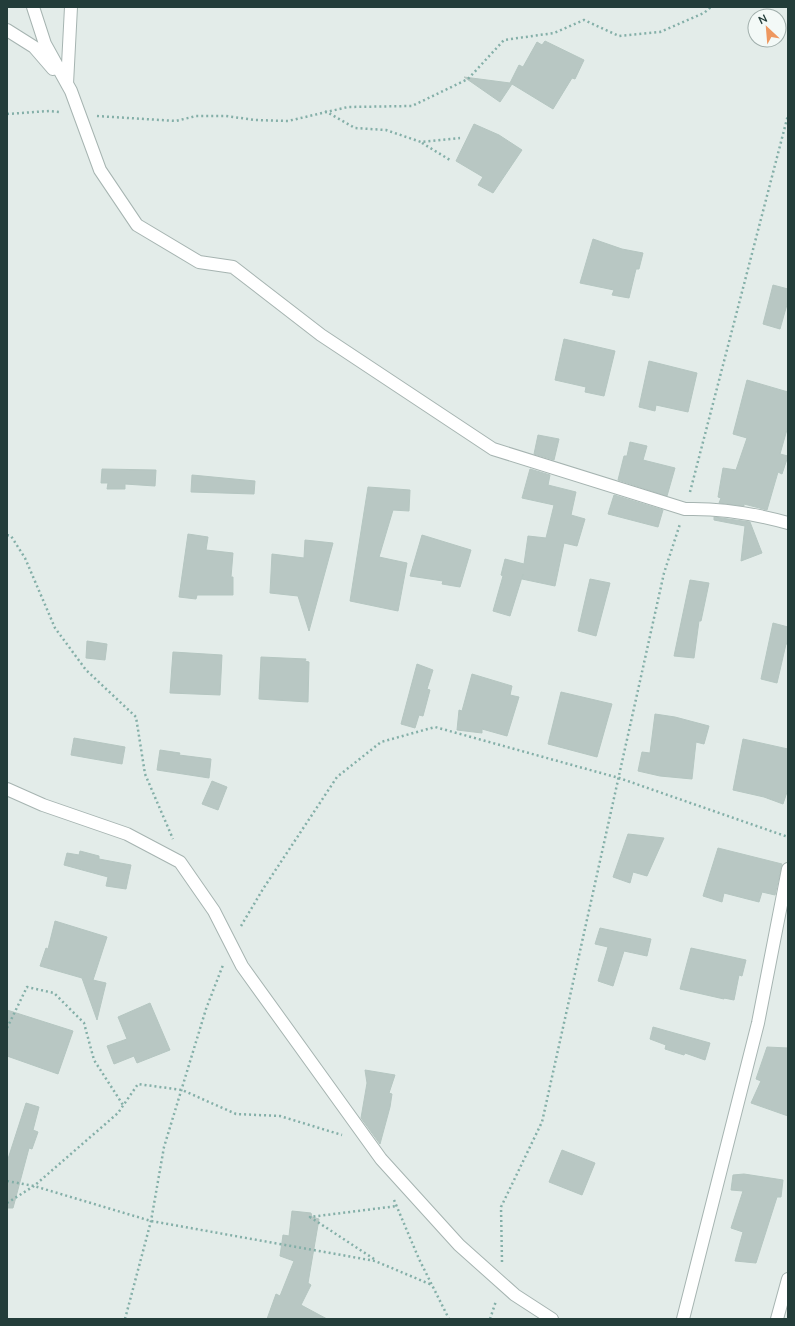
<svg xmlns="http://www.w3.org/2000/svg" width="795" height="1326" font-family="'Nunito Sans',sans-serif">
<rect width="100%" height="100%" fill="#e3ece9"/>
<path fill="#b8c7c3" stroke="#b5c6c1" d="M545,41L584,60L575,79L572,78L553,109L512,84L500,102L464,77L510,83L519,65L523,67L537,42L542,45Z
M474,124L499,135L522,150L493,193L478,185L483,177L456,161Z
M593,239L622,249L643,253L639,269H636L629,298L612,295L614,290L580,283Z
M773,285L788,289V301L780,329L763,324Z
M564,339L615,351L604,396L585,392L586,387L555,380Z
M649,361L697,373L688,412L656,405L655,411L639,407Z
M747,380L788,392V426L780,454L788,456L782,474L778,472L767,510L744,504V506L719,503L721,498L718,497L723,468L736,470L747,438L733,434Z
M538,435L559,439L554,460L534,454Z
M630,442L647,446L643,460L675,468L667,496L618,480L624,456H627Z
M102,469L156,470L155,486L125,484V489H107L108,483H101Z
M530,469L550,475L548,485L576,492L571,515L585,519L577,546L564,543L555,586L522,579L523,574L510,616L493,611L503,576L501,575L505,559L524,564L528,536L546,538L554,505L522,498Z
M192,475L255,481L254,494L191,492Z
M368,487L410,490L409,511L393,510L379,557L407,563L398,611L350,601Z
M614,495L663,510L658,527L608,514Z
M714,517L750,522L762,553L741,561L745,526L714,520Z
M188,534L208,537L206,550L233,553L231,577H233V595H197L196,599L179,597Z
M422,535L471,550L460,587L442,584L443,581L410,576Z
M305,540L333,543L309,631L298,596L270,593L272,554L304,558Z
M590,579L610,583L596,636L578,631Z
M690,580L709,583L701,621H699L694,658L674,656Z
M773,623L788,627V644H786L777,683L761,679Z
M87,641L107,644L105,660L86,658Z
M173,652L222,655L220,695L170,693Z
M261,657L306,659L305,661L309,662L308,702L259,699Z
M417,664L433,670L427,689L430,690L423,716L419,715L415,728L401,724Z
M472,674L512,686L510,695L519,697L507,736L482,729V733L457,730L459,710L462,711Z
M561,692L612,704L597,757L548,744Z
M655,714L675,717L709,726L704,744L696,742L692,779L660,776L638,771L642,752L650,753Z
M74,738L125,747L122,764L71,755Z
M743,739L788,749V789L783,804L764,797L733,790Z
M160,750L180,753L179,755L211,759L209,778L157,770Z
M212,781L227,787L218,810L202,804Z
M628,834L664,838L647,876L633,872L630,883L613,877Z
M718,848L782,864L775,895L762,892L759,902L724,893L722,902L703,896Z
M80,851L99,856V859L131,865L126,889L106,886L108,877L64,865L67,853L79,855Z
M55,921L107,937L93,980L106,983L97,1020L82,978L40,966L46,948L48,949Z
M600,928L651,939L647,956L624,951L613,986L598,981L608,947L595,944Z
M691,948L746,960L742,976L739,975L734,1000L724,998V999L680,989Z
M150,1003L170,1050L137,1063L134,1056L114,1064L107,1046L127,1039L118,1017Z
M7,1010L73,1031L58,1074L7,1056Z
M653,1027L710,1043L705,1060L685,1053L684,1055L665,1049L666,1045L650,1039Z
M767,1047L788,1048V1116L751,1103L761,1081L756,1079Z
M365,1070L395,1075L389,1093L392,1094L390,1107L380,1144L361,1118L367,1083Z
M26,1103L39,1107L33,1130L38,1132L32,1149L29,1148L13,1208H7V1162Z
M562,1150L595,1163L582,1195L549,1182Z
M744,1174L783,1180L781,1197H777L756,1263L735,1261L743,1232L731,1228L743,1191L731,1190L733,1175Z
M292,1211L311,1213L312,1217L319,1219L308,1283L311,1285L301,1305L327,1319H267L276,1294L280,1296L294,1261L280,1256L283,1235L289,1236Z"/>
<g fill="none" stroke-linecap="round" stroke-linejoin="round">
<defs>
<path id="minor" d="M33,7L45,44L71,91L100,170L137,225L199,262L233,267L321,335L493,449L685,509C719,508 756,514 788,523
M7,30L34,47L53,69
M67,84L71,7
M7,789L43,805L127,834L180,862L214,911L242,966L381,1159L459,1245L515,1295L552,1319
M683,1319L758,1023L788,869
M777,1319L788,1279"/>
</defs>
<use href="#minor" stroke="#a6b4b1" stroke-width="14"/>
<path stroke="#84afa8" stroke-width="2.5" stroke-dasharray="2 3" stroke-linecap="butt" d="M325,111L355,128L386,130L421,142L460,138
M7,114L49,111L60,112
M97,116L176,121L196,116H226L255,120L288,121L348,107L412,106L468,79L504,40L554,33L584,20L619,36L660,32L704,13L711,7
M422,143L450,160
M690,492L788,115
M7,535L11,536L25,558L55,628L86,670L136,717L145,774L173,839
M241,926L263,889L337,777L381,742L435,727L619,778L788,837
M7,1028L27,987L54,993L84,1023L94,1060L123,1105
M7,1181L34,1186L151,1221L375,1261L432,1285
M394,1200L419,1259L449,1319
M7,1203L34,1186L118,1113L138,1084L182,1090L236,1114L280,1116L342,1135
M374,1259L310,1217L397,1206
M502,1262L501,1207L542,1122L664,573L680,524
M125,1319L151,1221L164,1147L206,1009L223,965
M490,1319L496,1301"/>
<use href="#minor" stroke="#fff" stroke-width="12"/>
</g>
<rect width="795" height="1326" fill="none" stroke="#233d3a" stroke-width="16"/>
<g transform="translate(767 28) rotate(334)"><circle r="19" fill="#f3f9f7" stroke="#a0aeab"/>
<path d="M0-3L7 15L0 10L-7 15Z" fill="#ee975f"/>
<text y="-6" font-size="11" font-weight="bold" text-anchor="middle" fill="#233d3a">N</text>
</g>
</svg>
